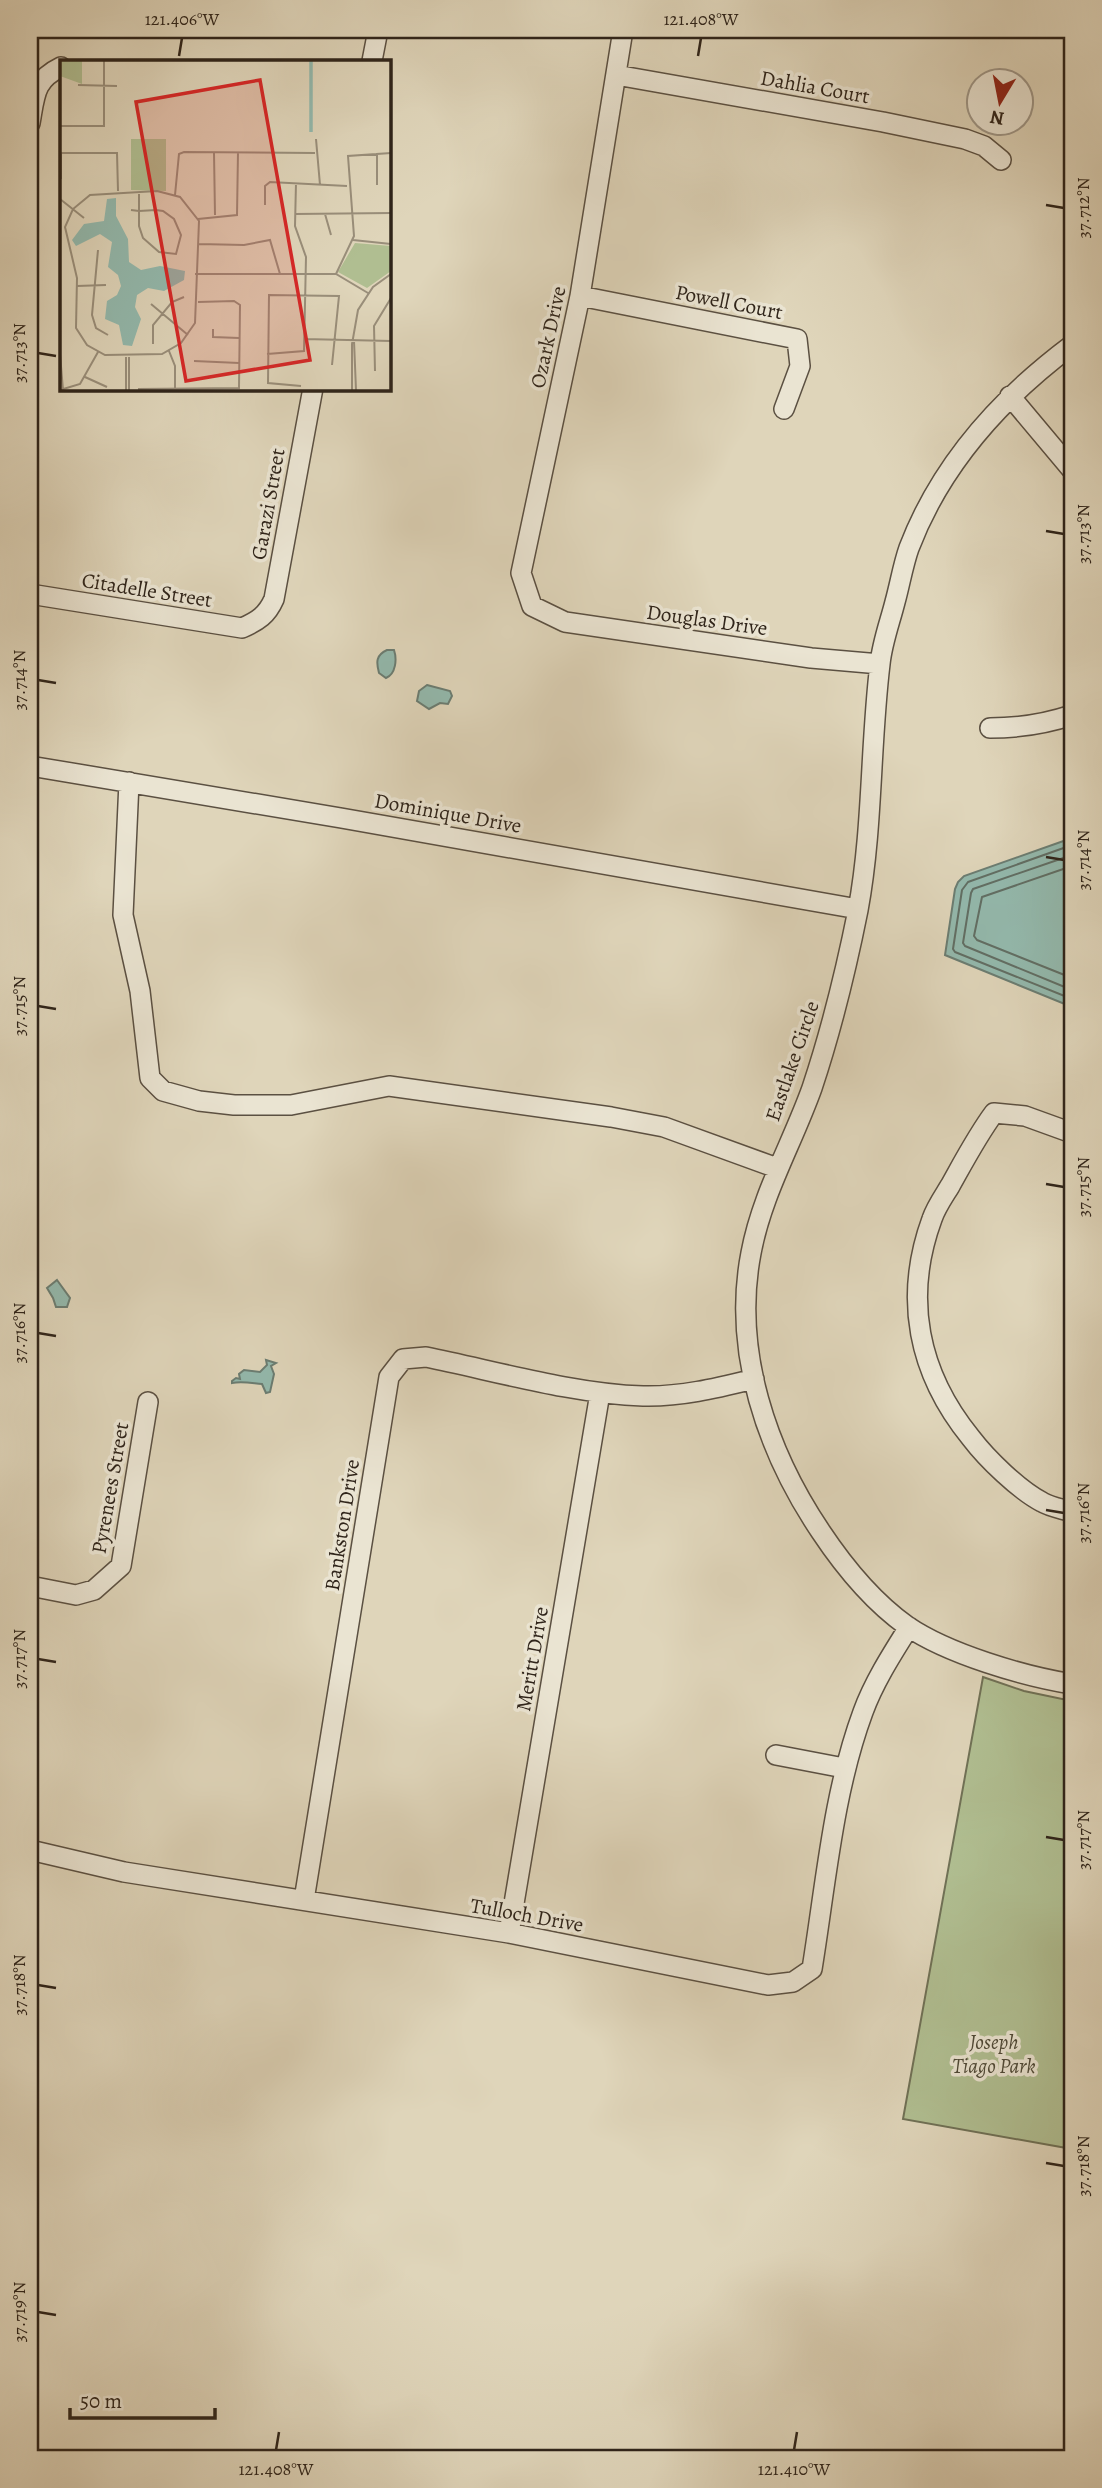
<svg xmlns="http://www.w3.org/2000/svg" width="1102" height="2488" font-family="Alegreya,serif">
<rect width="100%" height="100%" fill="#dfd5ba"/>
<filter id="stains"><feTurbulence type="fractalNoise" baseFrequency=".00286" numOctaves="4"/><feColorMatrix values="0 0 0 0 .2 0 0 0 0 .09 0 0 0 0 .02 0 0 0 .5 -.17"/></filter>
<radialGradient id="worn" r=".72"><stop offset=".6" stop-color="#630" stop-opacity="0"/><stop offset="1" stop-color="#630" stop-opacity=".3"/></radialGradient>
<path fill="#b0be91" stroke="#707156" stroke-width="2" d="M983,1677L1024,1691L1072,1701V2149L903,2119Z"/>
<path fill="#93b9ad" stroke="#6b7d72" stroke-width="2" d="M387,650H394C397,659 396,674 386,678L379,673C376,662 376,655 387,650Z
M427,685L450,691L452,696L448,704L440,703L429,709L417,701L419,691Z
M1072,838V1007L945,955L955,889L958,882L964,876Z
M57,1280L70,1298L67,1307H56L53,1298L47,1288Z
M266,1360L276,1363L271,1366L274,1374L270,1392L266,1393L262,1384C251,1383 242,1381 232,1383V1381L236,1378L240,1379L239,1374L244,1370L260,1372L267,1365Z"/>
<g fill="none" stroke-linecap="round" stroke-linejoin="round">
<path stroke="#616e64" stroke-width="2" d="M1072,845L968,882L962,890L953,949L955,952L1072,999
M1072,855L973,889L971,893L963,943L965,946L1072,990
M1072,866L982,897L974,936L977,940L1072,978"/>
<defs>
<path id="street" d="M623,30L580,296L521,573L532,606L565,622L811,658L880,664
M372,61L378,30
M616,75L883,122L965,139L984,146L1001,160
M30,123C35,95 34,80 61,67
M580,296L797,339L800,366L784,409
M1072,345C1001,398 941,464 909,548C903,565 900,584 895,602C890,622 882,643 880,664C870,746 873,829 858,910C846,970 831,1031 812,1088C792,1144 762,1194 751,1253C732,1351 767,1452 821,1532C845,1568 872,1601 907,1626C948,1654 1023,1676 1072,1684
M1010,396L1072,470
M30,594L242,628C258,621 267,615 274,599L313,388
M990,728C1018,728 1045,724 1072,715
M30,766L341,818L858,909
M129,782L123,915L140,991L150,1078L163,1091L199,1101L234,1105H291L389,1086L611,1117L664,1127L777,1168
M1072,1133L1025,1116L994,1113C977,1136 964,1161 950,1186C944,1196 936,1207 932,1219C903,1298 918,1373 971,1438C987,1459 1019,1490 1042,1502C1050,1507 1063,1509 1072,1512
M30,1586L76,1595L94,1590L121,1566L148,1402
M776,1755L844,1768
M30,1850L124,1872L509,1933L768,1985L793,1982L812,1969C826,1883 833,1793 863,1712C874,1682 892,1654 909,1627
M304,1900L389,1377L403,1359L426,1357C495,1371 574,1394 643,1396C681,1397 717,1388 754,1379
M509,1933L600,1393"/>
</defs>
<use href="#street" stroke="#5b5042" stroke-width="22"/>
<use href="#street" stroke="#eae4d2" stroke-width="19"/>
</g>
<path fill="none" stroke="#2f241a" stroke-width="2.5" d="M179,56L182,38M698,56L701,38M1046,205L1064,208M38,353L56,356M1046,531L1064,534M38,680L56,683M1046,857L1064,860M38,1006L56,1009M1046,1184L1064,1187M38,1333L56,1336M1046,1510L1064,1513M38,1659L56,1662M1046,1837L1064,1840M38,1985L56,1988M1046,2163L1064,2166M38,2312L56,2315M276,2450L279,2432M794,2450L797,2432"/>
<g text-anchor="middle" dominant-baseline="central" stroke-width="7" stroke-linejoin="round" paint-order="stroke">
<g font-size="21" fill="#2f241a" stroke="#eae4d2">
<text transform="translate(815 87) rotate(10)">Dahlia Court</text>
<text transform="translate(729 302) rotate(11)">Powell Court</text>
<text transform="translate(548 337) rotate(-78)">Ozark Drive</text>
<text transform="translate(268 504) rotate(-80)">Garazi Street</text>
<text transform="translate(147 590) rotate(9)">Citadelle Street</text>
<text transform="translate(707 620) rotate(8)">Douglas Drive</text>
<text transform="translate(448 813) rotate(10)">Dominique Drive</text>
<text transform="translate(792 1061) rotate(-71)">Eastlake Circle</text>
<text transform="translate(110 1488) rotate(-80)">Pyrenees Street</text>
<text transform="translate(342 1525) rotate(-81)">Bankston Drive</text>
<text transform="translate(532 1659) rotate(-80)">Meritt Drive</text>
<text transform="translate(527 1915) rotate(10)">Tulloch Drive</text>
</g>
<g font-size="21" font-style="italic" fill="#4f4a38" stroke="#eae4d2">
<text x="994" y="2042">Joseph<tspan x="994" dy="24">Tiago Park</tspan></text>
</g>
</g>
<g transform="translate(60 60)">
<rect width="331" height="331" fill="#dfd5ba"/>
<path d="M22,0V24L0,16V1ZM71,79H106V131L71,130ZM295,183L331,186V211L307,228L278,212Z" fill="#b0be91"/>
<path d="M56,138V156L68,179L69,202L81,210L100,206L125,211L124,220L104,231L88,228L77,235L75,247L81,259L72,286L63,285L59,265L45,259L47,241L57,235L61,226L58,215L48,207L52,182L40,174L16,186L12,180L24,164L44,161L47,139Z" fill="#93b9ad"/>
<path fill="none" stroke="#93b9ad" stroke-width="3.5" d="M251,0V72"/>
<path fill="none" stroke="#998e7a" stroke-width="2" d="M18,25L57,26M0,66H44V0M256,79L260,125M0,93H57L58,131M154,93L155,155M1,119V93M317,125V93M97,131L120,137L139,161L135,263L121,283L102,294L45,295L27,285L16,268L17,218L5,167L13,149L30,135ZM115,135L119,94L124,92L255,93M0,139L24,158M205,145V126L210,122L287,126M71,150L79,151L96,150L103,151L114,159L121,175L116,194L99,192L83,178L79,166V132M235,154L331,153M265,154L271,175M138,159L177,155L178,92M293,180L331,184M139,184L184,185L210,180L220,214M38,190L32,255L36,268L48,275M135,214H276L308,233M276,214L294,176L288,96L331,93M17,226L46,225M91,244L128,275M153,269V277L179,278M244,279L331,281M294,281L296,330M93,284V265L112,242L124,237M109,291L115,306V329M0,294L3,330M207,294L244,291L246,197L235,166L236,123M134,301L179,303M315,311L314,266L331,238M25,317L47,327M241,326L208,323L209,235L279,236L272,305M78,329L179,328L180,245L174,241L138,242M0,330L20,324L38,292M66,330V297M69,330V297M292,330V284L298,250L313,227L331,214"/>
<path fill="#d62828" fill-opacity="0.15" stroke="#d62828" stroke-width="3.5" d="M200,20L250,300L126,321L76,42Z"/>
<rect width="331" height="331" fill="none" stroke="#2f241a" stroke-width="3.5"/>
</g>
<rect width="1102" height="2488" fill="none" stroke="#dfd5ba" stroke-width="77"/>
<g transform="translate(1000 102) rotate(190)"><circle r="33" fill="#eae4d2" stroke="#9f9788" stroke-width="2"/>
<path d="M0-5L12 26L0 18L-12 26Z" fill="#8f2418"/>
<text y="-10" font-size="19" font-weight="bold" text-anchor="middle" fill="#2f241a">N</text>
</g>
<path d="M70 2408v10h145v-10" fill="none" stroke="#2f241a" stroke-width="3.5"/>
<text x="80" y="2408" font-size="21" fill="#2f241a" stroke="#eae4d2" stroke-width="5" paint-order="stroke">50 m</text>
<rect x="38" y="38" width="1026" height="2412" fill="none" stroke="#2f241a" stroke-width="2.5"/>
<g font-size="18" text-anchor="middle" fill="#2f241a">
<text x="182" y="25">121.406°W</text>
<text x="701" y="25">121.408°W</text>
<text transform="translate(1083 208) rotate(-90)" y="6">37.712°N</text>
<text transform="translate(19 353) rotate(-90)" y="6">37.713°N</text>
<text transform="translate(1083 534) rotate(-90)" y="6">37.713°N</text>
<text transform="translate(19 680) rotate(-90)" y="6">37.714°N</text>
<text transform="translate(1083 860) rotate(-90)" y="6">37.714°N</text>
<text transform="translate(19 1006) rotate(-90)" y="6">37.715°N</text>
<text transform="translate(1083 1187) rotate(-90)" y="6">37.715°N</text>
<text transform="translate(19 1333) rotate(-90)" y="6">37.716°N</text>
<text transform="translate(1083 1513) rotate(-90)" y="6">37.716°N</text>
<text transform="translate(19 1659) rotate(-90)" y="6">37.717°N</text>
<text transform="translate(1083 1840) rotate(-90)" y="6">37.717°N</text>
<text transform="translate(19 1985) rotate(-90)" y="6">37.718°N</text>
<text transform="translate(1083 2166) rotate(-90)" y="6">37.718°N</text>
<text transform="translate(19 2312) rotate(-90)" y="6">37.719°N</text>
<text x="276" y="2475">121.408°W</text>
<text x="794" y="2475">121.410°W</text>
</g>
<rect width="100%" height="100%" filter="url(#stains)"/>
<rect width="100%" height="100%" fill="url(#worn)"/>
</svg>
